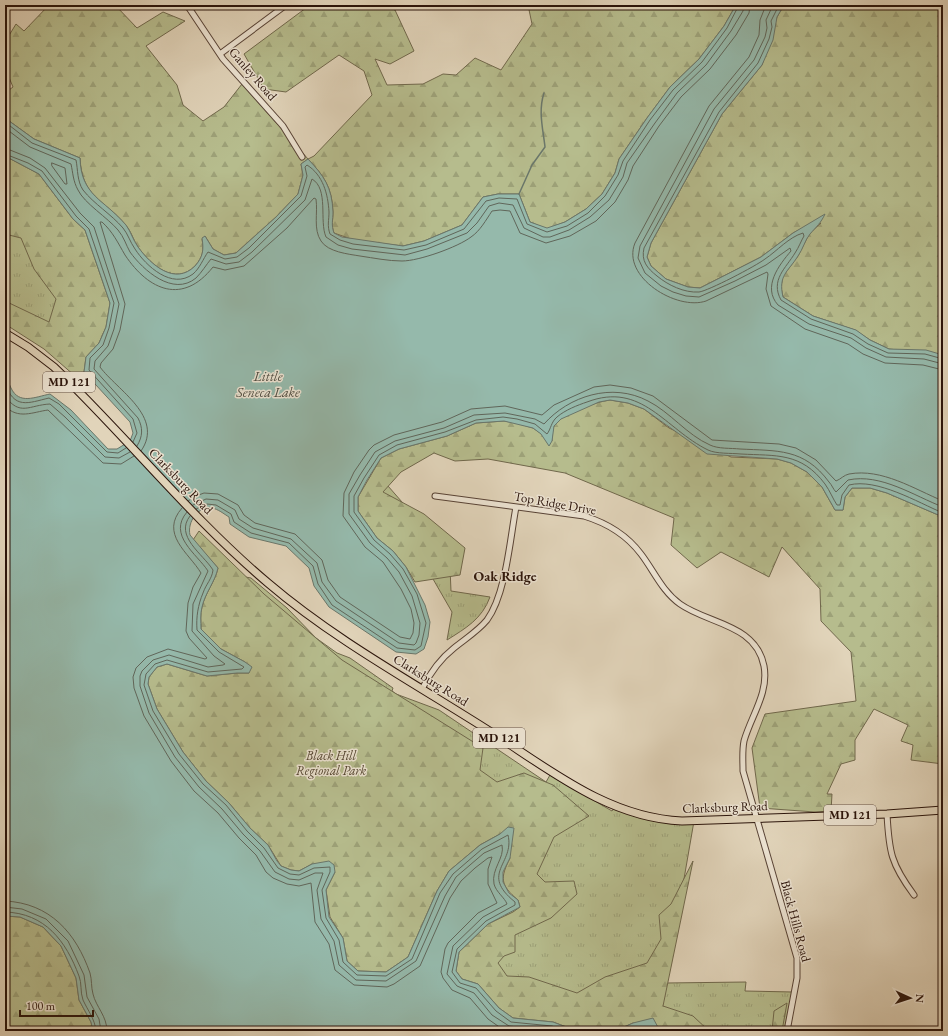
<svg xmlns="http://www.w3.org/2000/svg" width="948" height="1036" font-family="'EB Garamond',serif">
<defs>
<pattern id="grass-tufts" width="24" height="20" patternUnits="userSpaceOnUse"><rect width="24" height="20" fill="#b6bc8d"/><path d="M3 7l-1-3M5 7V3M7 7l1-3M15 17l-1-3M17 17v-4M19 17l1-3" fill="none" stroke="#9da178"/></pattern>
<pattern id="forest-firs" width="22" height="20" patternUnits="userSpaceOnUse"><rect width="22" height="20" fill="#b6bc8d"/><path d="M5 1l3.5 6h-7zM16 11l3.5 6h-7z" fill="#9da178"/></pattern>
</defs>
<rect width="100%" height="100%" fill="#e1d4ba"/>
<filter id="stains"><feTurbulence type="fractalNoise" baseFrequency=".005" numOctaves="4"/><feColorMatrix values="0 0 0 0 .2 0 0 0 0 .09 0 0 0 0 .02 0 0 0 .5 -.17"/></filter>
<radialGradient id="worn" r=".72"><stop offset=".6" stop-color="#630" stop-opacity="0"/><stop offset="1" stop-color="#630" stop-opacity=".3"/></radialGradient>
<path fill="url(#grass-tufts)" stroke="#70684c" d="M5,159L96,332L5,318Z
M376,466L381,478L409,510L450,568L451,591L490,597C482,619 466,628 447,640L452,612L433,579L434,570L392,539Z
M218,572L251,578L287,608L316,638L337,653L350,658L393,688L392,691L396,694L439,710L546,782L550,775L612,811L614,808L694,821L666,983L746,982L745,991L793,992L786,1031H694L484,983L516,885L496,797Z"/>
<path fill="url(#forest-firs)" stroke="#70684c" d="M49,5H115L137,28L163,12L185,21L146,46L177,85L183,105L203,121L224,107L242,84L308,159L314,156L372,95L364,71L339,55L286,92L264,89L244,54L310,5H382L395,10L414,51L390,64L375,59L387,85L423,84L443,74L456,75L475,58L501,70L532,24L528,5H736L724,26L699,59L670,87L647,118L619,159L615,173L602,194L586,209L565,222L547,229L530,222L519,194H498L483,197L462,225L424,241L403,246L354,240L334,233C331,225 333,220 333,212C332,187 324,176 308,159L301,164L303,175L298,194L276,217L236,253L224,255L213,249L205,236L202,239C204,250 203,257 195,266C175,286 151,265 138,247C134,241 132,234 128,228C106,199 82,200 80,158L34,139L5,118V93L13,87L5,68V42L16,24L24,31Z
M784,5H943V355L889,349L870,340L855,330L813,316L783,297L781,287L783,276L798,256L809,234L821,223L807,226L793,233L761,257L700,288L688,287L666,279L651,266L647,257L651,243L722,114L762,65L777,17Z
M5,156L39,174L73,219L85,230L110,303L106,327L99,343L86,357L84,372L75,376L44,349L5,324V301L49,322L56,299L34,269L21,238L5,234Z
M610,400L628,403L644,409L669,428L731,457L777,459L791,463L807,472L822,487L835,510H843L845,497L852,488H870L887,493L943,517V764L911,760L913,745L901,741L908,725L874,709L855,740V760L841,764L827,794H832L831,811L815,812L760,808L752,748L765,714L856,701L851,652L821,621L820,589L782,547L769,577L721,552L697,568L671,545L674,518L565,473L488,459L455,461L434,453L401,472L383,492L424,514L465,548L460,575L415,582L406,567L393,551L377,538L358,511V497L381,458L399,449L447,436L476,423L504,421L516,423L533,428L552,441C552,437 552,430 554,426C561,413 596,402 610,400Z
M199,531L264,594L342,660L483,748L480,770L497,782L524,773L553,785L589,816L554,837L537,874L545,882L574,881L577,894L551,918L515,935V952L504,956L498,963L507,976L529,977L577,993L605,977L647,963L661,939L659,915L671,904L693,861L663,1006L693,1016L709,1031H660L633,1023L615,1031H577L553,1022L513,1018L499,1008L478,984L462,979L456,971L459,952L488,924L513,912L520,907L518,900C500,885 500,878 510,858L500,834L480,845L449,871L437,891L408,957L386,972L358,971L347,961L343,938L330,917L326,890L335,872L312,864L299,871L291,870L281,866L268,845L250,828L229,803L206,781L183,752L157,709L148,684L149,677L157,667L167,664L207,676L237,673H249L245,662L221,649L201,629C201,622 200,614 202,607C205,593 215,582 218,568L193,540Z
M5,916L20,917L43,927L61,946L76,978L79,1000L91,1022L93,1031H5Z
M787,1003L782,1031H772L774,1011Z"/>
<path fill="#95b9ab" stroke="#6a776b" d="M736,5H784L777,17L773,40L762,65L722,114L651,243L647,257L651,266L666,279L688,287L700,288L761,257L793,233L825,214C821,223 816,227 810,234C805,240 803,249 798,256C788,272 778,275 783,297L813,316L856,330L870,340L889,349L926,350L943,355V517L887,493L870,488H852L845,497L843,510H835L822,487L807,472L791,463L777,459L707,454L644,409L628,403L610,400L599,402L561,419L554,426L552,441L549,446L541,434L533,428L504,421L476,423L447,436L399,449L381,458L367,480L358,497V511L377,538L393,551L406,567L425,605L430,622L428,637L424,649L416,654L396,652L329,607L314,586L309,568L286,546L249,537L230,524L229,517C224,514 218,509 212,508C198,506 187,522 190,535L218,568C215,582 205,593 202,607C200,614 201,622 201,629L221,649L245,662L252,667L249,673H237L207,676L167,664L157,667L149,677L148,684L157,709L183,752L206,781L229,803L250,828L268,845L277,861L281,866L291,870L299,871L312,864L329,861L334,865L335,872L326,890L329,917L343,938L347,961L358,971L386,972L408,957L437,891L449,871L480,845L500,834L508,827L514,828L510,858L503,872V882L509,893L518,900L520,907L488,924L459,952L456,971L462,979L478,984L499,1008L513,1018L553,1022L577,1031H93L91,1022L79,1000L76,978L61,946L43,927L20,917L5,916V372C8,377 8,383 11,388C19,405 35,397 50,394L71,410L108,449H117L130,441L133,433L130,422L84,372L86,357L99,343L106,327L110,303L85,230L73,219L39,174L5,156V118L34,139L80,158C81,196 104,199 126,225C131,232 133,240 138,247C151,265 175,286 195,266C203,257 204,250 202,238L205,236L213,249L224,255L236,253L276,217L298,194L303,175L301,164L308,159C324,176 332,187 333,212C333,220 331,225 334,233L342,237L403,246L424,241L462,225L483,197L498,194H519L530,222L547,228L565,222L586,209L602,194L615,173L619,159L647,118L670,87L699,59L724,26Z
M653,1018L660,1031H615L633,1023Z"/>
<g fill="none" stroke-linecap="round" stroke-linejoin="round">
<path stroke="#60665a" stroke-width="1" d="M766,5L760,20L759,35L749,57L709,106L635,243C621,277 677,311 706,301L767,272L768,274L766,289L771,306L805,329L848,344L863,354L885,363L923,365L943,370
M773,5L766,20L767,28L765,37L754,60L714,109L640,246L638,258L645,273L661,286L673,292L686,296L699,297L735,281L766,265L790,248L791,251C779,265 762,287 778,305L809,324L851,338L866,348L886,357L924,359L943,364
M779,5L771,21L772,27L769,39L758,63L719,112L644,248C641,261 647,268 657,276C668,285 684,293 699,292C708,291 756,266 765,259C777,251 789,237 803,233L804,236C801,241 799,247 795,253C786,268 770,280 781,300L811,319L853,334L868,344L888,353L925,354L943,359
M5,122L32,143L76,160C78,170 77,181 83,190C94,204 111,214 123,228C128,234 130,242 135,249C146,266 172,290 193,274C200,268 203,259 208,252L225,259L237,257L249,248L301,196L307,176L305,167L307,165C323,175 328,194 329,212C329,220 327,226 330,234L340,240L353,244L404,250L426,245L464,229L486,201L499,198L517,199L527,224L547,232L567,226L588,213L605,196L618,175L623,161L650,120L673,90L702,62L727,28L739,5
M5,128L30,147L71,164C73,173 73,181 78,190C84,203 108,218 118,230C124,237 126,245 130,252C143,270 173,297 196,278C202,272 206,265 211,259L226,264L239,262L252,252L305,200L312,179C329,189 319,221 326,237L338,245L352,249L405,255L427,249L467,233L477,223L489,206L499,203L513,205L524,228L543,237H550L569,230L590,217L609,200L623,177L627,163L655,123L677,93L706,65L731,31L743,11L744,5
M5,148L30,158L45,168L80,213L94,227L119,304L114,329L108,346L95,361L94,369L138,418C143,428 143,436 137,446
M5,154L28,163L42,171L76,216L89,229L114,303L109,328L103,345L90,358L89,370L133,419L137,433L133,442
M52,163L65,168L67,184H65L52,166Z
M5,383C14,410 28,403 49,398L59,404L107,452L118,453L126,448
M5,396C20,417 29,405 50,404L65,417L105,457L119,458L130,452
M5,406C18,420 33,412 48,410L103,463L121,464L134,456
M141,451C165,417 117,390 100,367L101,363L113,349L120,330L125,304L100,222H102C113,232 118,243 125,255C149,291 183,305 213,267L225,270L244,266L287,228L314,198L316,199C318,213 313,229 321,241C328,252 348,254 360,256C374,258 388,261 402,261C419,261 458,247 471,237C480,231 486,220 492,211L500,210L510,211L520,233L546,243L570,236L596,221L615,202L628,180L633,166L659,126L681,97L710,69L736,35L749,13L750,5
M188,501L196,496L204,493L218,494L238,505L244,515L255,523L295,534L322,560L328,580L340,597L400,637L410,639L413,633L414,623L411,609L401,589L383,562L365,547L343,516L344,493L354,472L369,450L374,445L394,435L442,422L471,409L505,406L542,415L554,405L594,387L610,385L631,388L653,396L712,440L779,444L796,448L816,460L836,481C841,479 844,475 849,474C882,468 914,489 943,501
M193,505L206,499L218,500L235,510L239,519L253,528L291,539L317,563L322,582L336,601L399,643L414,645L416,643L419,635L420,623L412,596L399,572L387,558L370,543L349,514V494L360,475L375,452L395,441L444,428L474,415L505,413L535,419L544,424C569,396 612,382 648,401C670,412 687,435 710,445C718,449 731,448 740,449C777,451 804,448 829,482C832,485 833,489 836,492L848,480C881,473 914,496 943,507
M182,508C159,534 189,553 201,573L193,587L188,603L186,631L189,638L207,658L205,659L168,649L147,657L136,668L133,677L134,688L144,716L171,761L194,791L218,813L239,838L256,855L266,872L273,878L287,884L299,886L311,883L315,922L329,944L335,970L354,985L387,987L394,984L420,966L450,898L461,881L475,868L488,858L492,857L488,869V884L497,903L478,913L448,943L445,949L441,972L443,978L452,990L470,998L488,1019L505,1031
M196,509L207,504L216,505L231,514L234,522L251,533L289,543L313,566L318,584L332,605L397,648L415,650L421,646L426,623L417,594L403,569L390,554L374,540L354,512V496L364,478L379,455L397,445L445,432L476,420L503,417L517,419L535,424L547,434C551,429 551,422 557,417C565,410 578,405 587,402C642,381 665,429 708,450C716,454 731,453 741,454C776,456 801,452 825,484C830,491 833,499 837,505H840L842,495L849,485C877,478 917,502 943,513
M187,512C167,535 197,554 208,571L193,604L192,631L214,656L225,664L223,665L208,667L169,655L153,660L142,671L140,676V686L149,713L175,757L199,787L222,809L243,834L260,851L275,872L289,879L299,880L315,873H323L317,890L321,919L334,941L339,965L356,980L386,981L416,961L445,896L456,877L484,853L502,845C505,858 491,869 494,884C496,892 505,898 507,904L483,917L453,946L447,974L457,986L474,993L492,1015L509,1026L553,1031
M190,516C174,536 203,554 213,570C212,579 206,584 203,593C198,605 196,617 197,630L219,652L244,667L242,669L208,672L167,660L155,664L146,674L144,685L153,711L179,754L203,784L226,805L247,831L264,848L278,868L290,874L299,875L314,868L330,867V872L322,890L326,918L339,940L343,962L357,975L386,976L412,959L440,893L453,874L482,849L508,835C515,864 479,873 515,902V905L486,921L457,949L452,972L460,983L476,988L496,1011L511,1022L552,1026L566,1031
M5,901C50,903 76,933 90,973C92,980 91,987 93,994C96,1007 107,1016 107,1031
M5,907L22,909L46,919L68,941L84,975L87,997L99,1019L101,1031
M5,912C45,913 66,941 79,976C82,983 80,992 83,1000C88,1011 95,1019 96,1031"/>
<path stroke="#6a776b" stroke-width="1.5" d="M519,194L532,165L545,147C543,129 538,111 544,93"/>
<defs>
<path id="minor" d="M187,5L223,59L283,126L302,157
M220,54L286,5
M435,496L584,516C607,523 626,534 641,554C654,571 662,591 680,604C708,624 756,624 764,666C769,693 751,716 744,741C742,751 743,761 743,771L797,958V978L787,1031
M422,689C430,673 440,659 454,648C465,639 478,631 487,620C506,594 510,539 516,507
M887,814C889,852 891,864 914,895"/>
<path id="major" d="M5,333L28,347L54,367C127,437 191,518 268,583C336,641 416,684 491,732C550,770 609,818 682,821L887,814L943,810"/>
</defs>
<use href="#minor" stroke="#584336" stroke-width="7"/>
<use href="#major" stroke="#2a130a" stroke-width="9"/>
<use href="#minor" stroke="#ece3d2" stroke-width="5"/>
<use href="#major" stroke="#e1d4ba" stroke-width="7"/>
</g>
<g text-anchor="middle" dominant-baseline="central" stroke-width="3" stroke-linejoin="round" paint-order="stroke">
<g fill="#ece3d2" stroke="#645146" stroke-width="1">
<rect x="43" y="372" width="52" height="20" rx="3"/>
<rect x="473" y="728" width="52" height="20" rx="3"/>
<rect x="824" y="805" width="52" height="20" rx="3"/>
</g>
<g font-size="12" font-weight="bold" fill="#2a130a">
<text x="69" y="382">MD 121</text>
<text x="499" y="738">MD 121</text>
<text x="850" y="815">MD 121</text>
</g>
<g font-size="13" fill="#2a130a" stroke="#ece3d2">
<text transform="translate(253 74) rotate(49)">Ganley Road</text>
<text transform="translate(181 481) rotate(46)">Clarksburg Road</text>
<text transform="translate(555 503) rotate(10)">Top Ridge Drive</text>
<text transform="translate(431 680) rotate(32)">Clarksburg Road</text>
<text transform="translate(725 807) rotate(-2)">Clarksburg Road</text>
<text transform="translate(796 921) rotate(75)">Black Hills Road</text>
</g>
<g font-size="13" font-style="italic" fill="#544631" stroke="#ece3d2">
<text x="331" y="755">Black Hill<tspan x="331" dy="15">Regional Park</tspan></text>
</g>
<g font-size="14" font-style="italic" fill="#4f4d42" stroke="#ece3d2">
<text x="268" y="376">Little<tspan x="268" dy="16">Seneca Lake</tspan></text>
</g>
<g font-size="14" font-weight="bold" fill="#2a130a" stroke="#ece3d2">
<text x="505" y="576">Oak Ridge</text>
</g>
</g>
<rect width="948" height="1036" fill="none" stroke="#e1d4ba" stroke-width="20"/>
<rect x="6" y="6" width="936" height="1024" fill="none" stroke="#2a130a" stroke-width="2"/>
<rect x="10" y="10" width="928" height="1016" fill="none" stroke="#2a130a"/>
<g transform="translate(910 998) rotate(93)" stroke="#ece3d2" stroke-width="3" paint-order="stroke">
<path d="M0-3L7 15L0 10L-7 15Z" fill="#2a130a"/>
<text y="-6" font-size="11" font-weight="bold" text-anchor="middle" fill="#2a130a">N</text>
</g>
<path d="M20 1010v6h73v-6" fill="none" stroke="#2a130a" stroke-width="2"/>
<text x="26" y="1010" font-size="12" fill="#2a130a" stroke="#ece3d2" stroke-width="3" paint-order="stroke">100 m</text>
<rect width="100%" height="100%" filter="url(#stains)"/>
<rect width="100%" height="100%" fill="url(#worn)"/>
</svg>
